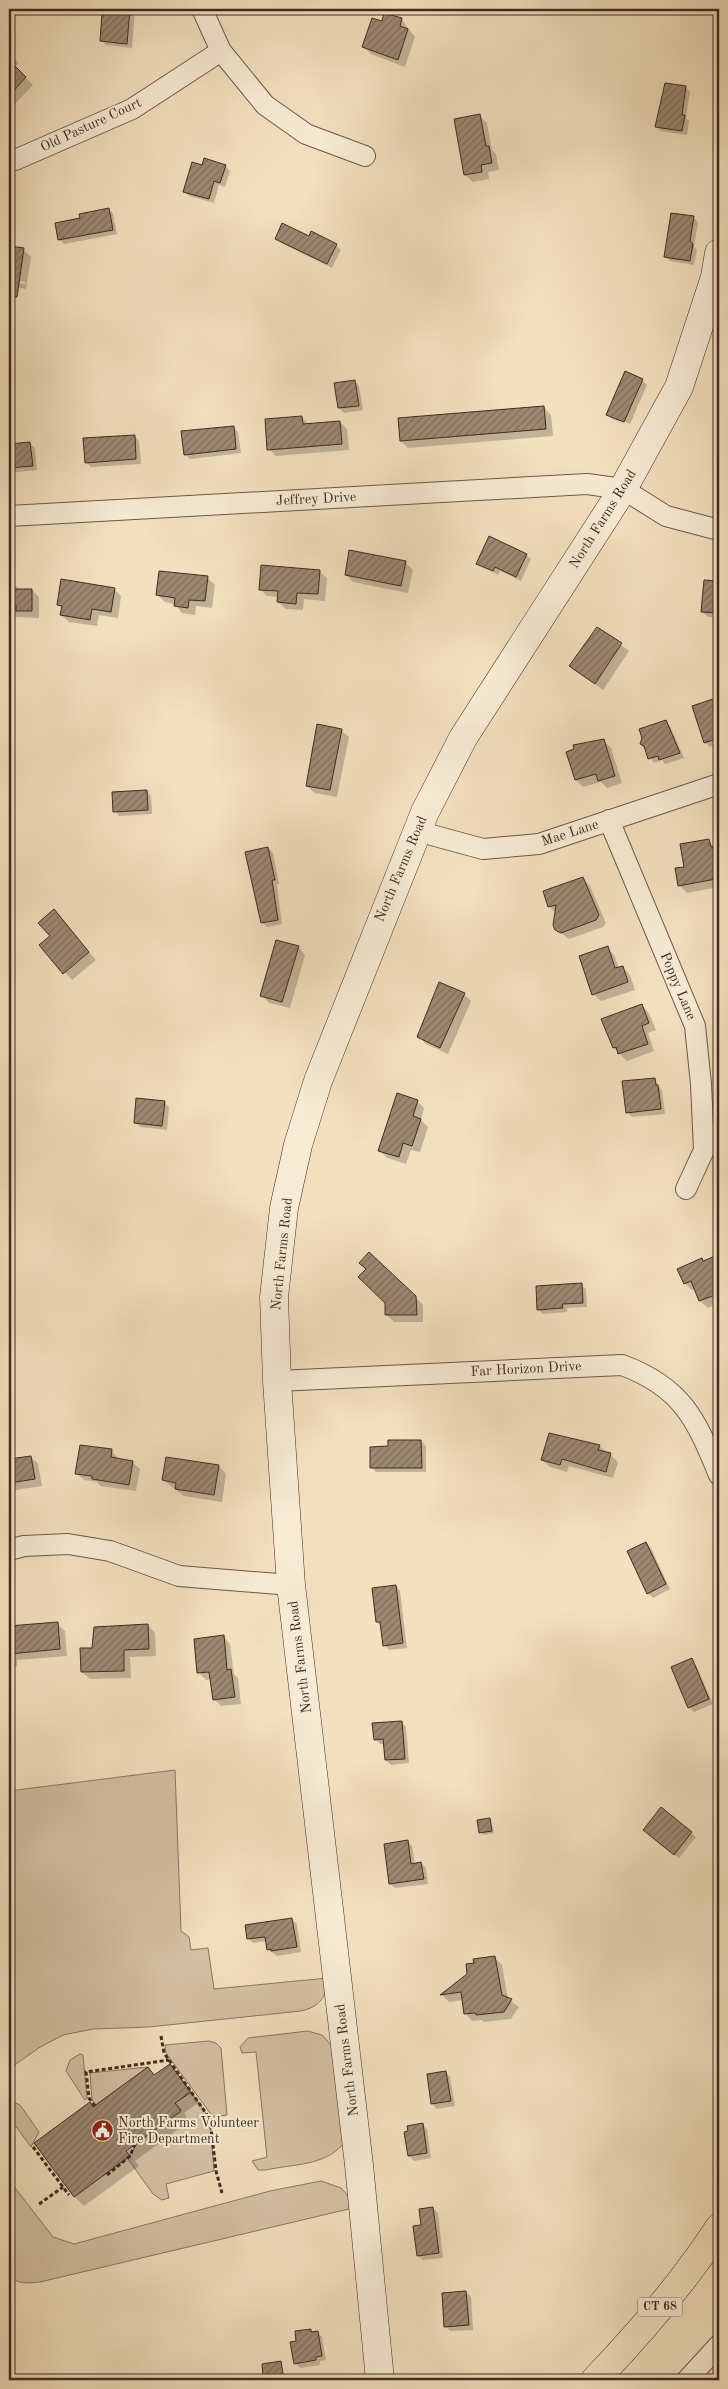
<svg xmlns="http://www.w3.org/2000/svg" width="728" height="2389" font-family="'Old Standard TT',serif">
<defs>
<pattern id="building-hatch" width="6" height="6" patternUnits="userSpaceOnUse" patternTransform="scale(1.25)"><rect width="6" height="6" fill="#9d8973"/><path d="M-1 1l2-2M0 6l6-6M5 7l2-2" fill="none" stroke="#81705e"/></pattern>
</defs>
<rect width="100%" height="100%" fill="#f3e0bf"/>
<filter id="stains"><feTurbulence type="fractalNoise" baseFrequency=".004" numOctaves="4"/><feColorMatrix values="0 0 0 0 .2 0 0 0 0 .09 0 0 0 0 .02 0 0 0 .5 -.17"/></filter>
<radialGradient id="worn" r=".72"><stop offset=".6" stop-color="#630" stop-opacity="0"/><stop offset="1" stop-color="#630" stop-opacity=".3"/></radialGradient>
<path fill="#d5c1a4" stroke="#8a7662" d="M175,1770L181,1931L189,1937L191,1950L208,1948L214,1989L328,1978C327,1996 320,2007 301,2011L149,2027L93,2029L63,2035L40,2047L9,2069V1791Z
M308,2031L322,2035L335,2049L343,2144C325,2166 292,2164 266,2170H258L252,2161L267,2157L256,2052L242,2053L240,2047L248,2038Z
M209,2041L216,2043L221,2048L227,2115L213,2117L166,2053L165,2045Z
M80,2054L83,2055L87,2098L85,2100L66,2071L70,2060Z
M148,2067L96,2105L92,2100L90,2073Z
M191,2092L210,2119L214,2171L166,2184L169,2198L162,2200L153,2194L128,2159L138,2142L181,2110L175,2103Z
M9,2100L20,2105L39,2132L31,2147L9,2117Z
M9,2180L53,2237L74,2244L270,2191L321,2181L341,2188L350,2198L353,2208L40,2282C28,2283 18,2285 9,2275Z"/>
<path fill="#0003" d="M111,9H135L132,48L106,45L101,40Z
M283,9H297L288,13Z
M385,14L402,20L415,37L405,67L371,54L364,47L383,22Z
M9,53L19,63L15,67L33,85L14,105L9,99Z
M686,87L690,92L686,118L689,121L687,135L661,131L656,126Z
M480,116L487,123L492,150L496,154L499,170L488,172L489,179L473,182L465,175Z
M203,166H225L230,171L225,187L219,185L214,203L189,196L184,191Z
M109,209L113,214L117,234L64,244L59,239L82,219Z
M693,217L698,222L694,247L697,250L694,265L670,261L666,257Z
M276,238H309L336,245L341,250L332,268L281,243Z
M9,247L24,250L31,257L26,289L9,286V282L25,284V282L9,279Z
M642,380L647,385L630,424L612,416V418L629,426L612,419L608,415Z
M355,381L359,386L363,410L344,413L339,408Z
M544,407L551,415L553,436L408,448L401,441Z
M302,418L309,425L340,422L347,429L349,450L276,456L269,449Z
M233,427L238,432L241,453L190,459L185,454Z
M134,436L139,441L141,464L91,467L86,462Z
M30,443L35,448L37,470L9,473V446Z
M350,552L406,563L413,570L408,593L353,582L346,575Z
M526,555L531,559L521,581L500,571L498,575L478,563Z
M319,571L327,578L325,601L304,599L303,610L286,609L278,602L279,597L267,596L260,589Z
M160,572L208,578L215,585L212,608L196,606L195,615L182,613L175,604L165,602L157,595Z
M705,581L719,582V617H708L703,612Z
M9,585H15L20,590H32L39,597V618L9,617Z
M114,589L121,596L118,618L99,615L97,626L69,622L61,615L63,609L58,604Z
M598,628L629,651L603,690L570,666Z
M719,698V744L710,747L705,742L693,707Z
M666,721L670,726L684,758L665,764L662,760L654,763L641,744Z
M341,730L349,737L337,797L314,793L307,785Z
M604,741L611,748L622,783L607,788L601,782L583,787L576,780Z
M147,791L151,796L152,814L119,816L115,811Z
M709,840L719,855V887L687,893L679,885L686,868Z
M268,848L273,853L279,884L277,885L282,924L267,927L262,922Z
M583,878L590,886L606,923L603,927L569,939L556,929V913L549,906Z
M61,918L96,960L72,980L41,945L51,936Z
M298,947L305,955L290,1008L269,1003L262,995Z
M607,948L614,955L619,968L622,967L630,975L635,990L601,1001L593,994Z
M464,994L471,1001L448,1054L426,1044L419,1037Z
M642,1006L649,1013L656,1030L648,1033L654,1051L627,1061L614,1048Z
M654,1079L662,1091L665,1114L632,1117L627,1112Z
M417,1101L424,1108L421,1120L428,1127L420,1152L411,1150L406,1164L387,1158L379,1150Z
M164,1102L169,1107L167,1130L140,1127L135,1122Z
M712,1259L717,1263L719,1262V1302L708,1308L700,1301L696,1289L692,1290L685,1283L704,1262Z
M367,1269L415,1297L423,1305V1322H394L387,1315L386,1303Z
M581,1285L586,1289L587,1307L567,1308V1312L543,1314L538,1309Z
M569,1438L599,1446L611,1455L618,1462L613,1478L569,1466L567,1472L550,1467L542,1460Z
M421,1441L426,1446V1472H376L371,1467L389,1448Z
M112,1451L119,1460L132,1462L140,1469L136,1491L100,1486L97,1482L84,1480L76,1473Z
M9,1456L12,1460L31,1457L38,1464L42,1486L9,1491Z
M219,1466L226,1474L222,1502L184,1496L163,1480Z
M646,1543L651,1548L670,1589L653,1598L648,1593Z
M396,1586L400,1591L407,1648L389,1650L384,1645L382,1627L377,1622Z
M57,1624L65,1631L67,1656L17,1660V1666L9,1667V1628Z
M148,1625L155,1633L156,1656L130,1657L131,1678L90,1679L82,1672L94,1649Z
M223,1636L230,1644L234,1674L238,1678L241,1704L221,1706L214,1699L211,1679L206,1680L198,1672Z
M692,1660L696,1665L713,1704L694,1712L689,1707L673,1668Z
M401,1722L406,1727L409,1763L391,1765L386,1760L385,1744H380L375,1739Z
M490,1819L494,1833L483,1835L479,1821Z
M691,1833L696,1837L679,1858L649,1835Z
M407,1842L412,1846L415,1864L421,1863L426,1868L428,1884L395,1888L390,1884Z
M292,1920L297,1924L301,1952L277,1956L268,1949L267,1941L253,1943L248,1938Z
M494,1957L502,1965L508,1999L519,2007L511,2019L484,2022L482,2020L472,2021L465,2013L463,2000L449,2002L442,1995Z
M170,2065L199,2102L184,2113L189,2121L135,2161L139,2166L84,2206L75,2197L94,2108L148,2068L156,2076Z
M446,2073L450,2077L455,2106L437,2109L432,2104Z
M422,2125L427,2129L431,2158L414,2161L409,2156Z
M433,2208L438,2213L443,2258L423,2260L418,2256L422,2226Z
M466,2292L471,2297L473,2330L450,2331L446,2327Z
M310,2330L313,2333L317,2332L322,2337L326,2360L320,2361V2365L300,2368L295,2363L298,2342Z"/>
<path fill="url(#building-hatch)" stroke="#402a20" d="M110,9H130L127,44L100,41L102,13L110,14Z
M384,13L402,18L400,26L408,29L398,60L362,47L372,18L382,21Z
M9,60L26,77L9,96Z
M665,83L686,86L682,115H685L682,131L655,127Z
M480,114L486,146H489L492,163L481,165L482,172L464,175L454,119Z
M204,158L226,165L220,183L214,181L209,199L183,192L192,162L202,165Z
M109,208L113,230L58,240L55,223L80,218L79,214Z
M671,213L694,216L690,241L693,244L690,261L664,257Z
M282,223L309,236L311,231L337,244L327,264L275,239Z
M9,246L24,248L17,297L9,296Z
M625,371L643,379L624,422L606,415Z
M355,380L359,406L338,408L334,383Z
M544,406L546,429L400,441L398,418Z
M302,416L303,424L340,421L342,444L267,450L265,419Z
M234,426L236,449L184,455L181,431Z
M135,435L136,459L85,463L83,438Z
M30,442L33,466L9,468V444Z
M489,536L527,554L516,577L495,567L493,571L476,564Z
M349,550L406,561L401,586L345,575Z
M261,565L320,570L318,594L297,593L296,604L277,602L278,591L259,590Z
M159,571L208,576L205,601L189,600L188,608L174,606L175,598L156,595Z
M61,579L115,588L111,612L92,609L90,620L60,615L62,606L57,605Z
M704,580L719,581V613L701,612Z
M9,589H32V611H16V605H9Z
M597,627L622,643L595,684L569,666Z
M719,697V738L704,743L692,706Z
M666,720L680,753L659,760L658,756L648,759L644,746L640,744L642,738L639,729Z
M317,724L342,729L330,790L306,786Z
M604,739L615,776L598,781L596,774L575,780L566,752L574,749L573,745Z
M147,790L148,810L113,812L112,792Z
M709,839L711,847H713L716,879L678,886L675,868L684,867L680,844Z
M268,847L275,880H272L278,920L261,923L245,852Z
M583,877L599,915L596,920L561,933L555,930L553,925L556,905L548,907L543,891Z
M54,909L89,952L63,974L39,945L50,936L38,923Z
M276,940L299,946L282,1002L260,996Z
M608,946L615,968L623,966L628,982L592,995L579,956Z
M439,982L465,993L440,1048L417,1037Z
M642,1004L649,1023L642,1026L648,1044L618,1054L616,1047L613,1048L601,1019Z
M655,1078L656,1085H658L661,1109L626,1113L622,1081Z
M397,1093L418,1100L413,1116L421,1119L412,1146L403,1143L399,1157L378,1151Z
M136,1098L165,1101L162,1126L134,1123Z
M369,1252L416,1296L417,1315H385V1303L358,1277L366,1269L359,1263Z
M713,1257L715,1263L719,1261V1290L716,1291L715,1295L699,1301L691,1281L684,1284L677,1269L702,1258L703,1261Z
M582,1283L583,1303L562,1304L563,1308L537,1310L536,1286Z
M549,1433L600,1445L598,1450L611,1453L606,1472L562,1459L560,1465L541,1460Z
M388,1440H421L422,1468H370V1447L388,1446Z
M80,1445L112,1449L111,1457L133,1461L129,1485L92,1479V1476L75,1474Z
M31,1456L35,1479L9,1483V1459Z
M166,1457L219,1465L214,1495L175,1489L176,1483L162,1480Z
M646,1542L666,1584L647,1594L627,1551Z
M396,1585L403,1643L383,1646L380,1622H376L372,1588Z
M58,1622L60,1649L9,1654V1626Z
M148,1624L149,1649L124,1650V1671L81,1672L80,1648H92L94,1627Z
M224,1635L227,1670L231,1669L235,1697L213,1700L209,1672L197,1673L194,1639Z
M692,1658L709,1699L688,1708L671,1667Z
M402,1721L405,1759L385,1760L383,1739L374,1740L372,1723Z
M661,1807L692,1832L674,1855L643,1830Z
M490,1818L492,1831L479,1833L477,1820Z
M408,1840L411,1864L421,1862L424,1879L389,1884L384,1844Z
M292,1918L297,1947L271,1951V1949L267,1950L265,1937L247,1939L245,1925Z
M495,1956L502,1995L512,1999L504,2012L476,2015L475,2013L464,2014L461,1992L440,1995L467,1974L466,1964L474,1963L473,1959Z
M170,2064L191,2092L175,2103L181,2111L126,2151L130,2156L74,2197L34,2143L90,2102L93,2107L148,2067L154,2075Z
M446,2071L451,2101L431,2104L427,2074Z
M423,2123L427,2153L408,2156L404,2132L408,2131L407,2126Z
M433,2207L439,2253L417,2256L413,2226L421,2225L419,2209Z
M466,2291L469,2325L444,2327L442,2293Z
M311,2329V2332L318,2331L322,2356L316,2357V2360L294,2364L290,2342L296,2341L295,2331Z
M281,2361L283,2374L263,2377L262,2364Z"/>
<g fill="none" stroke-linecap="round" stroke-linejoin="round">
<defs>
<path id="street" d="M202,9L221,51L265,105L306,134L365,156
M9,161L15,160L132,109L221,51
M9,516L587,484L623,489L666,516L719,530
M609,820L695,1026L701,1084L704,1150L686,1189
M417,831L483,849L539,844L719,784
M277,1381L622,1365C682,1387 696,1419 719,1475
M9,1550L24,1546L68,1544L110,1551L179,1576L291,1585
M687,2380L719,2345"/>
<path id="secondary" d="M380,2380L359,2165L291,1585L277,1381L274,1297L284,1208L298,1145L318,1081L425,812L463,738L623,489L679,387L715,277L719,253"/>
<path id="primary" d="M595,2380C640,2333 683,2283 719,2228"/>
</defs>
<use href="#street" stroke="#6d5848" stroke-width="22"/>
<use href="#secondary" stroke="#402a20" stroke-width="29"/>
<use href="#primary" stroke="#402a20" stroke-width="29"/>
<path stroke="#402a20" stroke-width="3" stroke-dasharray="4 2.5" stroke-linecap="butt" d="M161,2036L164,2053L210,2119L216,2171L222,2193
M95,2106L89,2098L86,2072L169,2060
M33,2147L69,2195
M107,2175L130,2156L135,2144
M39,2204L63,2187"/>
<use href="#street" stroke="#f7ebd5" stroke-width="20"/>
<use href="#secondary" stroke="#f7ebd5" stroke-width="28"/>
<use href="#primary" stroke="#f3e0bf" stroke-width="28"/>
</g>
<defs>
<symbol id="civic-disc" viewBox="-11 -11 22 22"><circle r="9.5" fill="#8f2418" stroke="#f7ebd5"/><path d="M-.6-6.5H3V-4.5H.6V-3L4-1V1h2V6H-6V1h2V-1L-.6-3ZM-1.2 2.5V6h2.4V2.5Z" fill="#fff"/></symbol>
</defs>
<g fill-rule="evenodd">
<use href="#civic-disc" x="90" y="2118" width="25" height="25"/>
</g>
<g text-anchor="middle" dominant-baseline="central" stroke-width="4" stroke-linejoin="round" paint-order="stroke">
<rect fill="#f7ebd5" stroke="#776456" stroke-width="1" x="637.5" y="2297.5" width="45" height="19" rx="4"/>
<g font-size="12" font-weight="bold" fill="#402a20">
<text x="660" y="2307">CT 68</text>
</g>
<g font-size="14" fill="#402a20" stroke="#f7ebd5">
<text transform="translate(91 125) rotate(-25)">Old Pasture Court</text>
<text transform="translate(316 499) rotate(-3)">Jeffrey Drive</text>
<text transform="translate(603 519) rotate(-58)">North Farms Road</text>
<text transform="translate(570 833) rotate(-18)">Mae Lane</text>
<text transform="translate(401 869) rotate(-67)">North Farms Road</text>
<text transform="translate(678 986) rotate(67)">Poppy Lane</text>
<text transform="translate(282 1254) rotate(-84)">North Farms Road</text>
<text transform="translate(526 1369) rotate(-3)">Far Horizon Drive</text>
<text transform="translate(300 1657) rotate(-97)">North Farms Road</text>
<text transform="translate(347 2060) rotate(-97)">North Farms Road</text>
</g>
<g font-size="14" fill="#402a20" stroke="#f7ebd5" text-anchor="start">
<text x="118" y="2123">North Farms Volunteer<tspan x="118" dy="16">Fire Department</tspan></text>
</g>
</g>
<rect width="728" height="2389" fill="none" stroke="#f3e0bf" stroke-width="30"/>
<rect x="10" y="10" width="708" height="2369" fill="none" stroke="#402a20" stroke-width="2.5"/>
<rect x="15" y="15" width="698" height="2359" fill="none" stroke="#402a20"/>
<rect width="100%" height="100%" filter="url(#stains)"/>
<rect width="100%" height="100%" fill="url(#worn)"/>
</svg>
